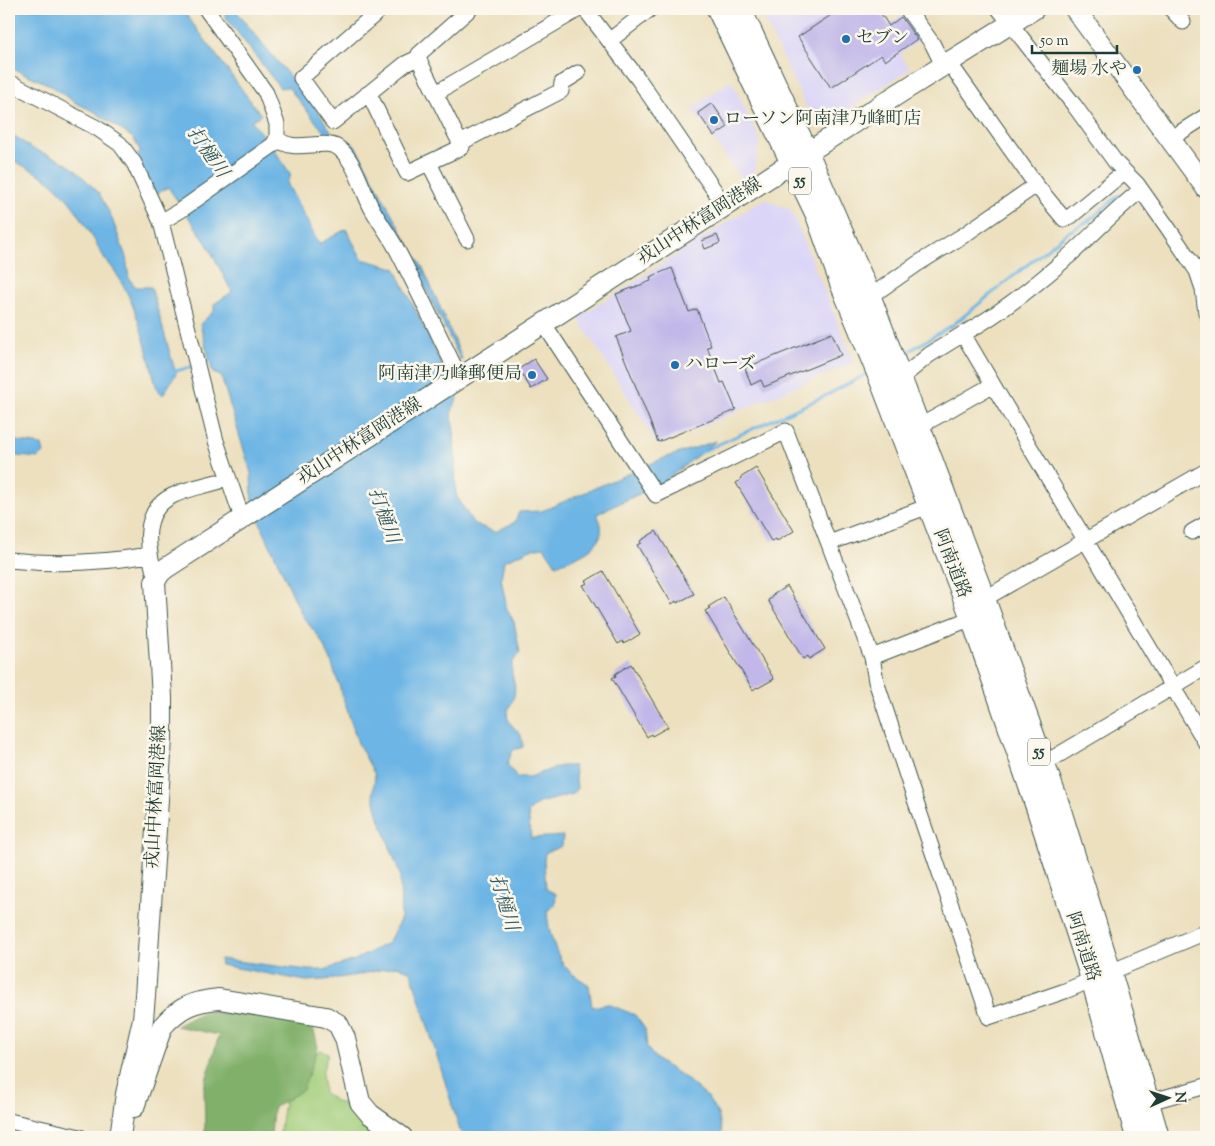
<svg xmlns="http://www.w3.org/2000/svg" width="1215" height="1146" font-family="'Sorts Mill Goudy','Noto Serif JP',serif">
<rect width="100%" height="100%" fill="#fbf7ec"/>
<filter id="ink" filterUnits="userSpaceOnUse"><feTurbulence type="fractalNoise" baseFrequency=".02" numOctaves="2"/><feDisplacementMap in="SourceGraphic" scale="10" xChannelSelector="R" yChannelSelector="G"/><feConvolveMatrix kernelMatrix="1 2 1 2 8 2 1 2 1" color-interpolation-filters="sRGB"/></filter>
<filter id="wash" filterUnits="userSpaceOnUse"><feTurbulence type="fractalNoise" baseFrequency=".0096" numOctaves="4" result="noise"/><feDisplacementMap in="SourceGraphic" scale="20" xChannelSelector="R" yChannelSelector="G"/><feGaussianBlur stdDeviation="1.12" result="paint"/><feColorMatrix in="noise" values="0 0 0 0 0 0 0 0 0 0 0 0 0 0 0 0 0 1.4 0 .05"/><feComposite in="paint" operator="in"/></filter>
<g filter="url(#wash)">
<rect width="100%" height="100%" fill="#ece0bf"/>
<path fill="#dbd6f7" d="M759,9H880L890,24L905,13L922,38L900,54L910,69L835,118L807,108Z
M731,80L760,140L754,172L741,178L692,109Z
M764,199L791,210L854,362L658,445L578,318Z"/>
<path fill="#a1cd79" stroke="#608556" d="M320,1050L328,1053L322,1073L324,1093L338,1103H353L371,1128L373,1137H279L283,1108L292,1079L300,1072Z"/>
<path fill="#80b069" stroke="#50764e" d="M203,1012L257,1013L313,1027L318,1047L303,1090L273,1108L271,1137H203L205,1131L204,1087L219,1035L176,1026Z"/>
<path fill="#6db5e5" stroke="#46798c" d="M9,9H88L92,11L94,9H182L261,115L251,121L274,149L291,175L287,183L319,244L346,229L362,259L395,268L458,398L451,413L454,431L456,495L473,523L495,532L515,522L519,512L542,511L664,458L716,441L662,483L597,514C598,517 601,522 601,525C605,549 573,558 556,565L544,547L531,549L504,561L501,578L507,609L514,622L520,653C517,657 512,661 512,666C510,676 517,682 514,696C512,704 504,713 509,721C517,735 521,726 523,747L513,750L507,764L517,777H530L560,766H574L577,788L573,794L539,803L528,812L531,838L563,836L562,846L545,853L544,861L546,889L556,894L555,905L547,911C548,930 555,956 569,971C575,976 583,981 589,985L592,1007L608,1004L635,1015L645,1029L647,1048L657,1060L684,1077L707,1097L718,1114L722,1132L719,1137H462L411,972L397,966L358,975L324,980L306,981L221,965L220,959L308,970H324L355,960L388,943L401,918L400,874L379,817L373,793L375,775L358,743L330,658L319,637L303,617L264,532L252,503L251,473L221,376L213,373L200,324L214,311V304L232,292L207,244L168,187L155,195L136,156L141,152L133,138L95,112L74,102L50,85L9,67Z
M225,9H236L237,12L317,110L333,134L355,145L400,229L423,268L462,358L461,361L413,263L352,152L339,142L328,137L288,87L280,88L225,16Z
M9,132L31,148L61,160L76,170L99,193L111,216L126,257L129,279L136,287H151L176,374L163,395L157,389C146,348 135,291 105,259C90,233 77,206 55,186C43,174 24,167 9,158Z
M9,440L42,445L44,453L39,458L9,455Z"/>
<g fill="none" stroke-linecap="round" stroke-linejoin="round">
<path stroke="#6db5e5" stroke-width="3" d="M901,356L954,324L1068,232L1087,222L1119,195
M200,364L213,358
M171,372L192,367
M699,453L823,397L869,373"/>
</g>
<g id="blocks">
<path fill="#c1b8e9" d="M840,9H878L889,26L901,17L917,39L885,61L881,55L831,88L798,37Z
M712,103L728,127L714,136L698,113Z
M717,235L720,243L705,249L702,241Z
M672,268L689,312L697,309L711,346L707,347L721,383L724,382L736,410L658,442L616,337L631,331L616,294L651,281L650,277Z
M832,333L841,355L764,387L761,380L751,385L745,368Z
M534,359L547,379L531,389L519,369Z
M756,468L794,531L777,541L776,539L771,541L736,483L741,480L740,478Z
M656,531L694,594L677,603L676,601L672,604L637,545L641,543L640,541Z
M603,571L640,634L624,644L623,641L618,644L583,585L588,583L586,581Z
M787,586L825,649L809,659L808,656L803,659L768,600L772,598L771,596Z
M724,597L774,679L758,688L757,687L753,690L705,611L710,608L708,607Z
M631,664L668,727L652,736L651,734L647,737L612,678L616,676L615,674Z"/>
</g>
</g>
<g filter="url(#ink)">
<use href="#blocks" fill-opacity="0" stroke="#3e5549" stroke-width="1"/>
<g fill="none" stroke-linecap="round" stroke-linejoin="round">
<defs>
<path id="minor" d="M206,9L266,93L277,124V138L273,145L181,210L161,222L216,441L242,518
M381,9L301,78L333,122L405,64L418,58L419,54L470,9
M585,9L639,80L725,206
M907,9L932,43L943,65
M999,9L1074,105L1116,163L1137,184L1168,228L1197,271L1203,289L1206,313
M1171,9L1183,22
M609,41L650,9
M9,82L97,128L120,144L134,163L161,222
M436,93L579,9
M367,94L372,100L407,173L462,147L418,58
M277,138C294,156 326,135 341,150C356,164 362,189 371,207C378,220 387,232 395,246C418,289 438,334 460,378
M1170,139L1206,116
M460,143L561,91L562,83L578,73
M429,163L467,239
M1036,185L1064,219L1071,216L1124,172
M869,295L881,289L917,264L964,235L1036,185L948,61
M544,324L656,495L786,431L872,657L876,681L909,782L989,1017L1065,991L1206,932
M963,334C999,314 1031,289 1062,262C1089,239 1113,212 1141,190
M900,379L929,355L963,334L993,385
M919,426C944,414 968,398 993,385L1206,743
M1192,532L1206,524
M829,543L929,506
M9,560C56,565 102,563 149,555
M156,579C148,552 139,512 172,496C186,489 203,486 217,482
M872,657L972,618L984,599L1206,471
M1043,762L1055,757L1206,667
M1149,1102L1206,1086
M9,1121L80,1137"/>
<path id="major" d="M1075,9L1206,188
M134,1107L162,1027C179,1007 194,1001 219,999L326,1017L338,1024L345,1038L360,1102L370,1114L402,1137
M120,1137L126,1094L143,1019L145,996L162,739V697L155,582L160,573L166,568L898,94L1034,9"/>
<path id="highway" d="M718,9L817,215L841,283L882,383L972,618L1038,810L1092,979L1137,1137
M740,9L807,152L869,295L984,599L1058,804L1110,972L1158,1137"/>
</defs>
<use href="#minor" stroke="#3e5549" stroke-width="17"/>
<use href="#major" stroke="#3e5549" stroke-width="22"/>
<use href="#highway" stroke="#3e5549" stroke-width="24"/>
<use href="#minor" stroke="#fff" stroke-width="15"/>
<use href="#major" stroke="#fff" stroke-width="20"/>
<use href="#highway" stroke="#fff" stroke-width="22"/>
</g>
</g>
<g fill="#1f6fb2" stroke="#fbf7ec" stroke-width="2">
<circle cx="846" cy="39" r="5"/>
<circle cx="1137" cy="70" r="5"/>
<circle cx="714" cy="120" r="5"/>
<circle cx="675" cy="365" r="5"/>
<circle cx="532" cy="375" r="5"/>
</g>
<g text-anchor="middle" dominant-baseline="central" stroke-width="5" stroke-linejoin="round" paint-order="stroke">
<g fill="#fbf7ec" stroke="#61756b" stroke-width="1">
<rect x="789" y="167.5" width="22" height="27" rx="4"/>
<rect x="1028" y="738.5" width="22" height="27" rx="4"/>
</g>
<g font-size="16" font-weight="bold" fill="#1f3d34">
<text x="800" y="181">55</text>
<text x="1039" y="752">55</text>
</g>
<g font-size="18" fill="#1f3d34" stroke="#fbf7ec" text-anchor="start">
<text x="856" y="39">セブン</text>
<text x="1127" y="70" text-anchor="end">麺場 水や</text>
<text x="724" y="120">ローソン阿南津乃峰町店</text>
<text x="685" y="365">ハローズ</text>
<text x="522" y="375" text-anchor="end">阿南津乃峰郵便局</text>
</g>
<g font-size="18" fill="#1f3d34" stroke="#fbf7ec">
<text transform="translate(700 222) rotate(-33)">戎山中林富岡港線</text>
<text transform="translate(360 442) rotate(-33)">戎山中林富岡港線</text>
<text transform="translate(951 564) rotate(69)">阿南道路</text>
<text transform="translate(157 797) rotate(-87)">戎山中林富岡港線</text>
<text transform="translate(1082 947) rotate(72)">阿南道路</text>
</g>
<g font-size="19" font-style="italic" fill="#325b60" stroke="#fbf7ec">
<text transform="translate(207 153) rotate(55)">打樋川</text>
<text transform="translate(383 516) rotate(70)">打樋川</text>
<text transform="translate(503 903) rotate(73)">打樋川</text>
</g>
</g>
<rect width="1215" height="1146" fill="none" stroke="#fbf7ec" stroke-width="30"/>
<g transform="translate(1168 1098) rotate(87)" stroke="#fbf7ec" stroke-width="4" paint-order="stroke">
<path d="M0-4L9 19L0 12L-9 19Z" fill="#1f3d34"/>
<text y="-8" font-size="14" font-weight="bold" text-anchor="middle" fill="#1f3d34">N</text>
</g>
<path d="M1032 45v8h85v-8" fill="none" stroke="#1f3d34" stroke-width="2.5"/>
<text x="1040" y="45" font-size="15" fill="#1f3d34" stroke="#fbf7ec" stroke-width="4" paint-order="stroke">50 m</text>
</svg>
